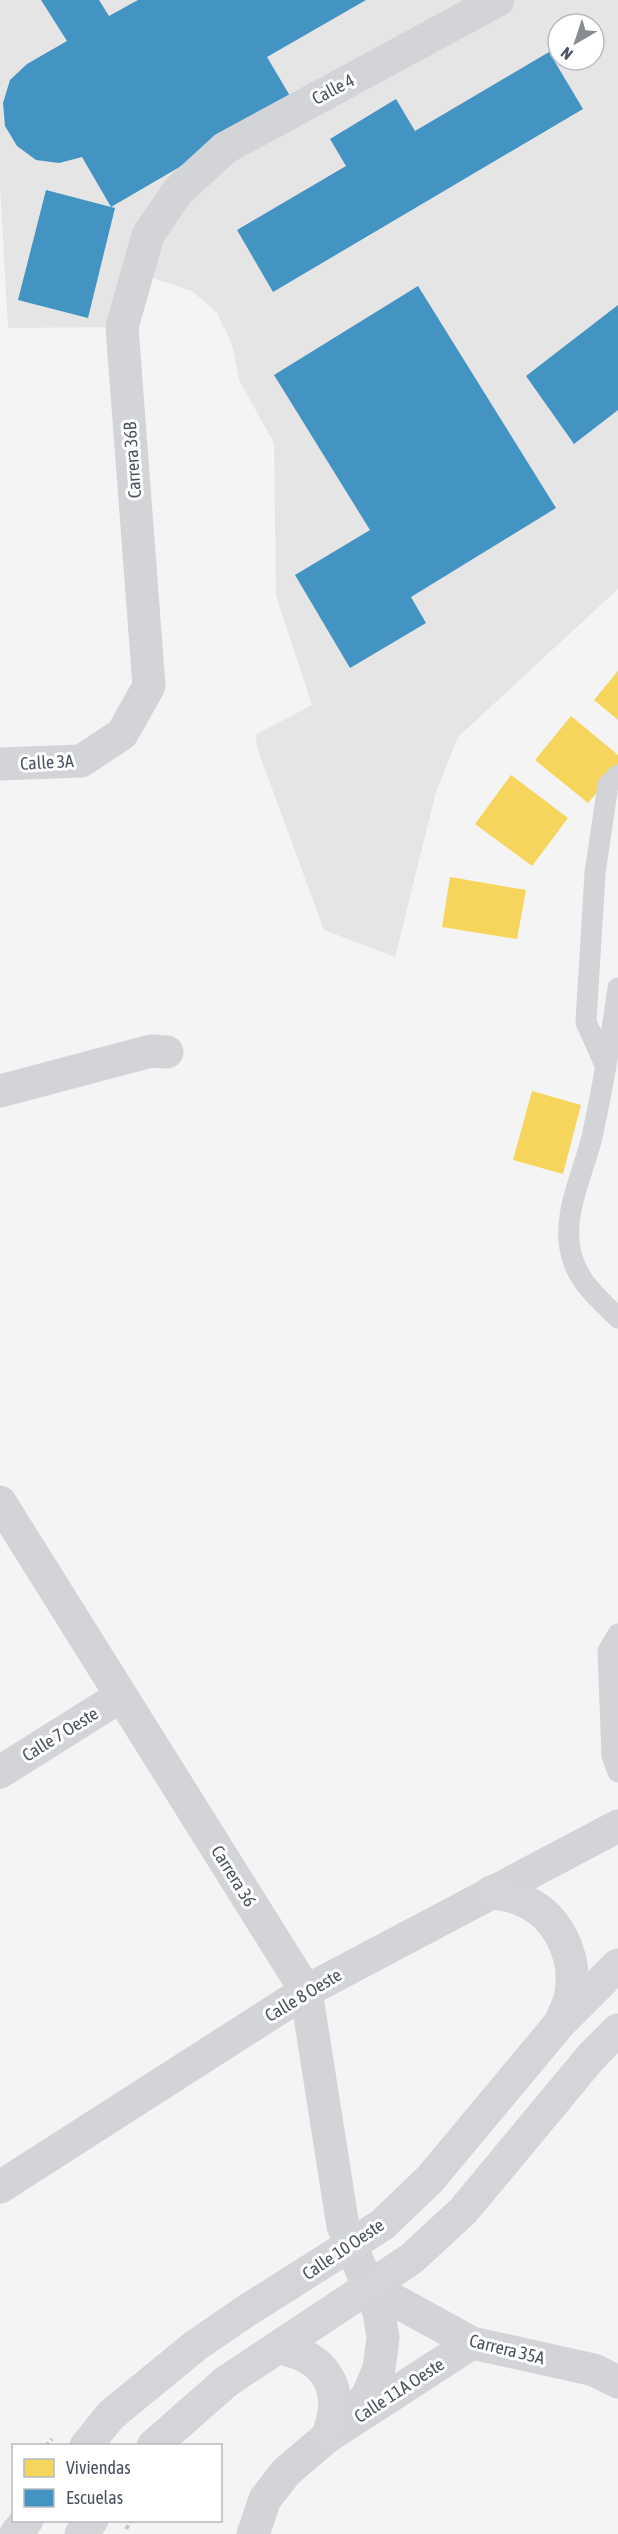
<svg xmlns="http://www.w3.org/2000/svg" width="618" height="2534" font-family="'Asap Condensed',sans-serif">
<rect width="100%" height="100%" fill="#f4f4f4"/>
<path fill="#e6e5e6" fill-rule="evenodd" d="M0,0H618V589L458,737L436,792L395,957L324,930L259,753L255,735L312,705L276,596L274,443L239,380L232,344L217,313L192,291L138,273L122,327L8,328L0,185ZM558,24H594V60H558Z"/>
<path fill="#f6d55c" d="M618,671V720L594,700Z
M571,716L618,755V767L588,803L535,760Z
M511,775L568,818L532,866L475,824Z
M450,877L526,890L517,939L442,927Z
M532,1091L581,1105L563,1174L513,1160Z"/>
<path fill="#4393c3" d="M41,0H99L109,16L138,0H366L267,57L293,101L111,207L115,208L88,318L18,300L46,190L111,207L82,157L59,163L36,160L17,146L5,126L3,103L10,80L27,64L67,41Z
M549,52L583,109L273,292L237,230L346,166L330,139L396,99L415,131Z
M418,286L556,508L411,597L426,623L350,668L295,575L370,530L274,375Z
M618,305V410L574,444L526,376Z"/>
<g fill="none" stroke-linecap="round" stroke-linejoin="round">
<path stroke="#becac8" stroke-width="4" stroke-dasharray="4.5 3" stroke-linecap="butt" d="M46,2446L52,2439
M126,2529L132,2520"/>
<path stroke="#d2d4d7" stroke-width="21" d="M618,988C611,1038 603,1087 592,1137C583,1175 560,1217 572,1257C579,1283 600,1300 618,1318
M606,1067L586,1022L595,873L608,785L618,775
M618,1634L608,1651L612,1756L618,1772"/>
<path stroke="#d2d4d7" stroke-width="33" d="M0,764L81,761L122,734L149,686L122,327L148,235L178,191L225,148L498,0
M0,1091L151,1051L167,1052
M0,1502L306,1991L343,2226L379,2312L383,2338L379,2368L368,2395L350,2418L327,2437
M0,1772L121,1696
M0,2187L306,1991L618,1826
M370,2287L472,2343L594,2370L618,2382
M253,2534L265,2499L286,2472L327,2437L472,2343"/>
<path stroke="#d3d5d8" stroke-width="33" d="M491,1892C500,1894 510,1895 519,1899C558,1913 577,1956 571,1994C570,2003 564,2012 561,2021
M277,2348C326,2355 347,2390 327,2437
M86,2446L111,2415L195,2346L246,2311L382,2225L430,2179L560,2023L618,1965
M153,2446L227,2381L411,2259L463,2211L591,2057L618,2030
M16,2534L27,2520
M81,2534L92,2520"/>
</g>
<g text-anchor="middle" dominant-baseline="central" stroke-width="6" stroke-linejoin="round" paint-order="stroke">
<g font-size="18" fill="#4a5261" stroke="#fff">
<text transform="translate(333 89) rotate(-28)">Calle 4</text>
<text transform="translate(132 460) rotate(-94)">Carrera 36B</text>
<text transform="translate(47 762) rotate(-3)">Calle 3A</text>
<text transform="translate(60 1734) rotate(-32)">Calle 7 Oeste</text>
<text transform="translate(234 1876) rotate(58)">Carrera 36</text>
<text transform="translate(303 1995) rotate(-31)">Calle 8 Oeste</text>
<text transform="translate(343 2249) rotate(-34)">Calle 10 Oeste</text>
<text transform="translate(507 2349) rotate(14)">Carrera 35A</text>
<text transform="translate(399 2390) rotate(-33)">Calle 11A Oeste</text>
</g>
</g>
<rect x="12" y="2444" width="210" height="78" fill="#ffffff" stroke="#b7bac0" stroke-width="1.5"/>
<rect x="24" y="2459" width="30" height="18" fill="#f6d55c" stroke="#b7bac0" stroke-width="1.5"/>
<text x="66" y="2474" font-size="18" fill="#4a5261">Viviendas</text>
<rect x="24" y="2489" width="30" height="18" fill="#4393c3" stroke="#b7bac0" stroke-width="1.5"/>
<text x="66" y="2504" font-size="18" fill="#4a5261">Escuelas</text>
<g transform="translate(576 42) rotate(219)"><circle r="28" fill="#ffffff" stroke="#b7bac0" stroke-width="1.5"/>
<path d="M0-4.5L10 22L0 15L-10 22Z" fill="#868b94"/>
<text y="-9" font-size="16" font-weight="bold" text-anchor="middle" fill="#4a5261">N</text>
</g>
</svg>
